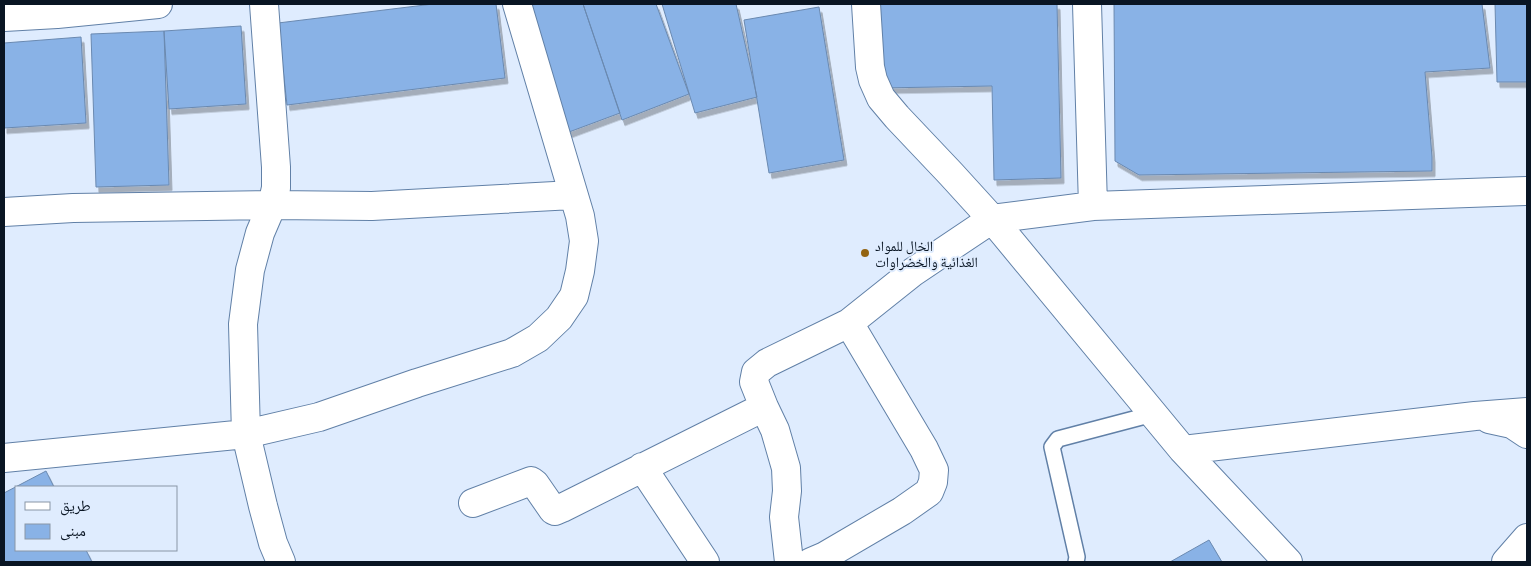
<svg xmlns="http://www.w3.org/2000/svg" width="1531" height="566" font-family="Barlow,'Noto Naskh Arabic',sans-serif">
<defs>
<filter id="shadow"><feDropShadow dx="3" dy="5.5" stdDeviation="0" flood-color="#0004"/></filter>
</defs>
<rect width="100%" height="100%" fill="#dfecfe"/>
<path fill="#89b2e6" stroke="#6a89b0" filter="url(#shadow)" d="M433,4H496L505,78L287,105L278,23Z
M543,4H583L620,113L569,132L528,5Z
M583,4H656L689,94L622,120Z
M662,4H736L757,97L695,113Z
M879,4H1057L1061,178L994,180L992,86L881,88Z
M1114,4H1482L1490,68L1425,72L1432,157V171L1139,175L1115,161Z
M1495,4H1527V82H1497Z
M819,7L844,160L769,173L744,20Z
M241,26L246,104L169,109L164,31Z
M164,31L169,185L96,187L91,34Z
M81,37L86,123L4,128V43Z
M46,471L54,487H16V550H86L92,562H4V493Z
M1209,540L1222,562H1170Z"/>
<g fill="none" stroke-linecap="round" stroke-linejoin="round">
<defs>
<path id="lane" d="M1076,562L1077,557L1052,447L1058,439L1153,414"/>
<path id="street" d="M264,4L276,167V188L272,205L260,233L250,270L243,324L246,434L263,506L273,543L281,562
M866,4L870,67L873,80L881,98L897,117L951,174L992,219L1183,450L1288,562
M1087,4L1093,206
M4,212L73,208L272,205L372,206L573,195
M764,407L775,430L786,468L787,491L784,517L789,562
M1489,419L1512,424L1527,434
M1183,450L1475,416L1527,412
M4,458L246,434L319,417L417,383L512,353L538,338L559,318L574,296L580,271L584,241L580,216L517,4
M642,467L705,562
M473,503L531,481L535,484L553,510L555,511L562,508L764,407L754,382L756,372L767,363L849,323
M811,562L825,556L902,511L929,492L933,482L934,470L924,449L849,323L913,272L992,219L1093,206L1527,191
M1506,562L1527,538"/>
<path id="secondary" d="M4,17L57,14L158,4"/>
</defs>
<use href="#lane" stroke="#6180a7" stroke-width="18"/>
<use href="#street" stroke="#6180a7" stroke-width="30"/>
<use href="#secondary" stroke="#6180a7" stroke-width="30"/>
<use href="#lane" stroke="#fff" stroke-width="15"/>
<use href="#street" stroke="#fff" stroke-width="28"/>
<use href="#secondary" stroke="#fff" stroke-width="28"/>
</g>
<circle fill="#936412" stroke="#dfecfe" stroke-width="2" cx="865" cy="253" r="5"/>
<g text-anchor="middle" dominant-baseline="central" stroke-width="4" stroke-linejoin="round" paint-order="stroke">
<g font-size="14" fill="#091523" stroke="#dfecfe" text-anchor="start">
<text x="875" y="245">الخال للمواد<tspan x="875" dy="16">الغذائية والخضراوات</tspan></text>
</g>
</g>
<rect width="1531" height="566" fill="none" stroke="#091523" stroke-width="10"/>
<rect x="15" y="486" width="162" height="65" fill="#dfecfe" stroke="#8996a6"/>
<rect x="25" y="502" width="25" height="8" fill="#ffffff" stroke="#8996a6"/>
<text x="60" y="511" font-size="15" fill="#091523">طريق</text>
<rect x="25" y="524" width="25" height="15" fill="#89b2e6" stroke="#8996a6"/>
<text x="60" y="536" font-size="15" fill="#091523">مبنى</text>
</svg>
